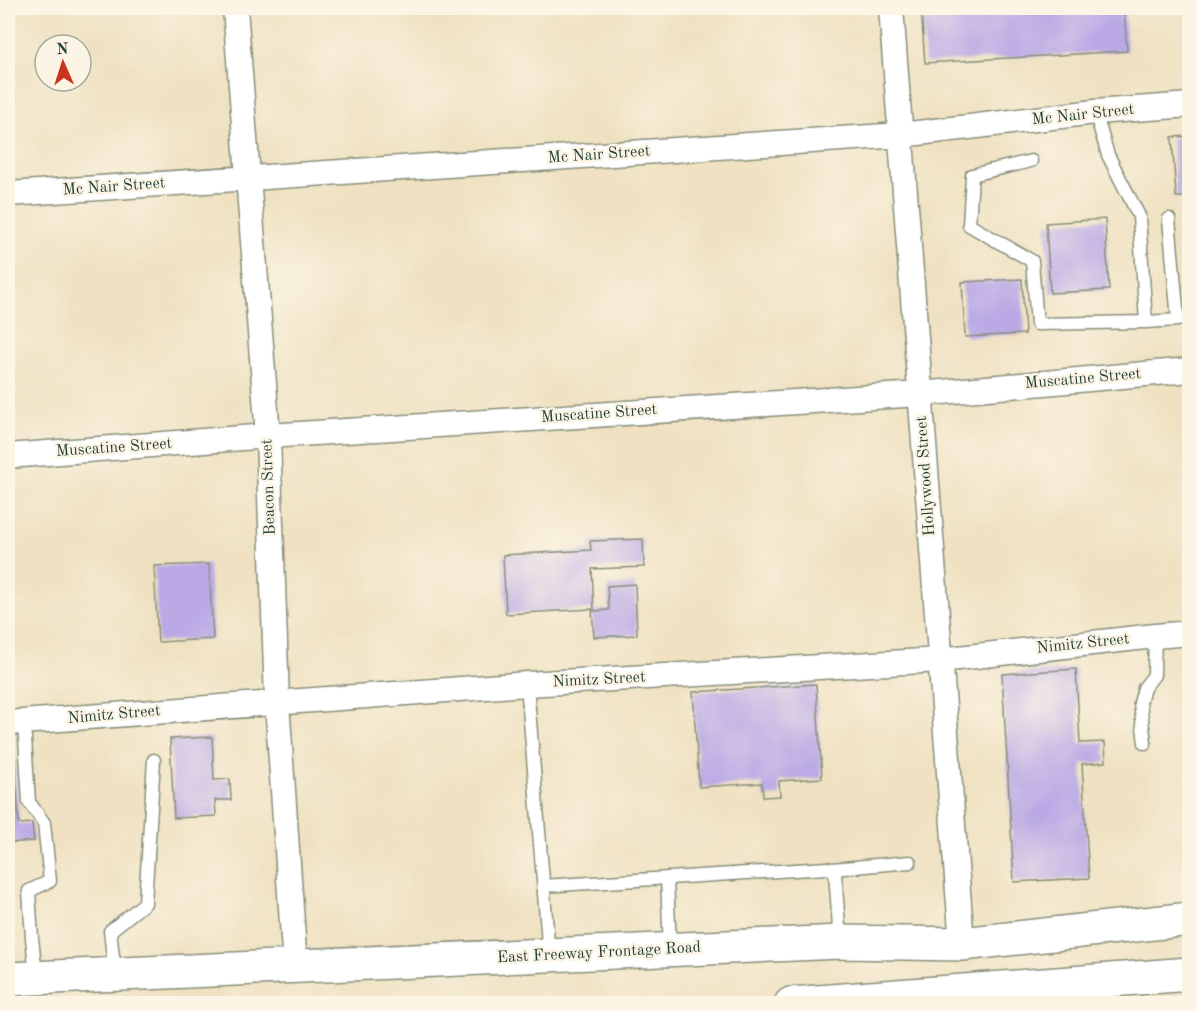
<svg xmlns="http://www.w3.org/2000/svg" width="1197" height="1011" font-family="'Old Standard TT',serif">
<rect width="100%" height="100%" fill="#fcf5e5"/>
<filter id="ink" filterUnits="userSpaceOnUse"><feTurbulence type="fractalNoise" baseFrequency=".0167" numOctaves="2"/><feDisplacementMap in="SourceGraphic" scale="12" xChannelSelector="R" yChannelSelector="G"/><feConvolveMatrix kernelMatrix="1 2 1 2 8 2 1 2 1" color-interpolation-filters="sRGB"/></filter>
<filter id="wash" filterUnits="userSpaceOnUse"><feTurbulence type="fractalNoise" baseFrequency=".008" numOctaves="4" result="noise"/><feDisplacementMap in="SourceGraphic" scale="24" xChannelSelector="R" yChannelSelector="G"/><feGaussianBlur stdDeviation="1.35" result="paint"/><feColorMatrix in="noise" values="0 0 0 0 0 0 0 0 0 0 0 0 0 0 0 0 0 1.4 0 .05"/><feComposite in="paint" operator="in"/></filter>
<g filter="url(#wash)">
<rect width="100%" height="100%" fill="#efe1c1"/>
<g id="blocks">
<path fill="#baa9e5" d="M921,8H1124L1127,51L925,63Z
M1190,136V197H1176L1172,137Z
M1105,219L1109,290L1050,293L1046,223Z
M1022,279L1025,334L965,337L962,282Z
M643,539L644,567L592,569L594,611L609,610L607,586L635,584L637,635L594,637L592,609L506,614L503,555L591,550L590,541Z
M209,564L213,639L158,642L154,566Z
M1076,669L1080,743L1105,742L1106,762L1082,764L1089,878L1014,882L1002,674Z
M816,684L822,778L779,781L780,796L763,797L762,783L699,787L693,692Z
M212,737L214,780L230,779L231,800H215L216,816L174,818L170,739Z
M14,748L19,824L32,823L34,841L8,843V749Z"/>
</g>
</g>
<g filter="url(#ink)">
<use href="#blocks" fill-opacity="0" stroke="#878f7a" stroke-width="1.5"/>
<g fill="none" stroke-linecap="round" stroke-linejoin="round">
<defs>
<path id="service" d="M1095,112L1108,155L1139,216L1146,322
M1031,161L972,175L969,225L1032,261L1037,324L1146,322L1178,320L1169,219
M527,684L549,955
M24,722L29,802L44,823L50,881L29,891L32,938L36,975
M1145,743L1140,703L1144,688L1154,675L1155,636
M832,869L910,862
M667,878L670,949
M543,886L827,868L832,869L835,873L840,940
M115,973L110,931L145,903L154,760"/>
<path id="minor" d="M235,8L268,436L277,702L295,967
M891,8L962,944
M8,194L901,135L1095,112L1190,105
M8,456L268,436L920,394L1190,370
M8,723L527,684L940,660L1155,636L1190,633"/>
<path id="secondary" d="M8,979L841,942L962,944L1190,919"/>
<path id="motorway" d="M791,1004L1190,974"/>
</defs>
<use href="#service" stroke="#878f7a" stroke-width="15"/>
<use href="#minor" stroke="#878f7a" stroke-width="27"/>
<use href="#secondary" stroke="#878f7a" stroke-width="36"/>
<use href="#motorway" stroke="#878f7a" stroke-width="36"/>
<use href="#service" stroke="#fff" stroke-width="12"/>
<use href="#minor" stroke="#fff" stroke-width="24"/>
<use href="#secondary" stroke="#fff" stroke-width="33"/>
<use href="#motorway" stroke="#fff" stroke-width="33"/>
</g>
</g>
<g text-anchor="middle" dominant-baseline="central" stroke-width="5" stroke-linejoin="round" paint-order="stroke">
<g font-size="16" fill="#1f3d34" stroke="#fcf5e5">
<text transform="translate(1083 115) rotate(-6)">Mc Nair Street</text>
<text transform="translate(599 155) rotate(-4)">Mc Nair Street</text>
<text transform="translate(114 187) rotate(-4)">Mc Nair Street</text>
<text transform="translate(1083 379) rotate(-5)">Muscatine Street</text>
<text transform="translate(599 414) rotate(-4)">Muscatine Street</text>
<text transform="translate(114 448) rotate(-4)">Muscatine Street</text>
<text transform="translate(926 476) rotate(-94)">Hollywood Street</text>
<text transform="translate(269 487) rotate(-92)">Beacon Street</text>
<text transform="translate(1083 644) rotate(-6)">Nimitz Street</text>
<text transform="translate(599 680) rotate(-3)">Nimitz Street</text>
<text transform="translate(114 715) rotate(-5)">Nimitz Street</text>
<text transform="translate(599 953) rotate(-3)">East Freeway Frontage Road</text>
</g>
</g>
<rect width="1197" height="1011" fill="none" stroke="#fcf5e5" stroke-width="30"/>
<g transform="translate(63 63) rotate(357)"><circle r="28" fill="#fcf5e5" stroke="#a4ab9e" stroke-width="1.5"/>
<path d="M0-4.5L10 22L0 15L-10 22Z" fill="#c8321e"/>
<text y="-9" font-size="16" font-weight="bold" text-anchor="middle" fill="#1f3d34">N</text>
</g>
</svg>
